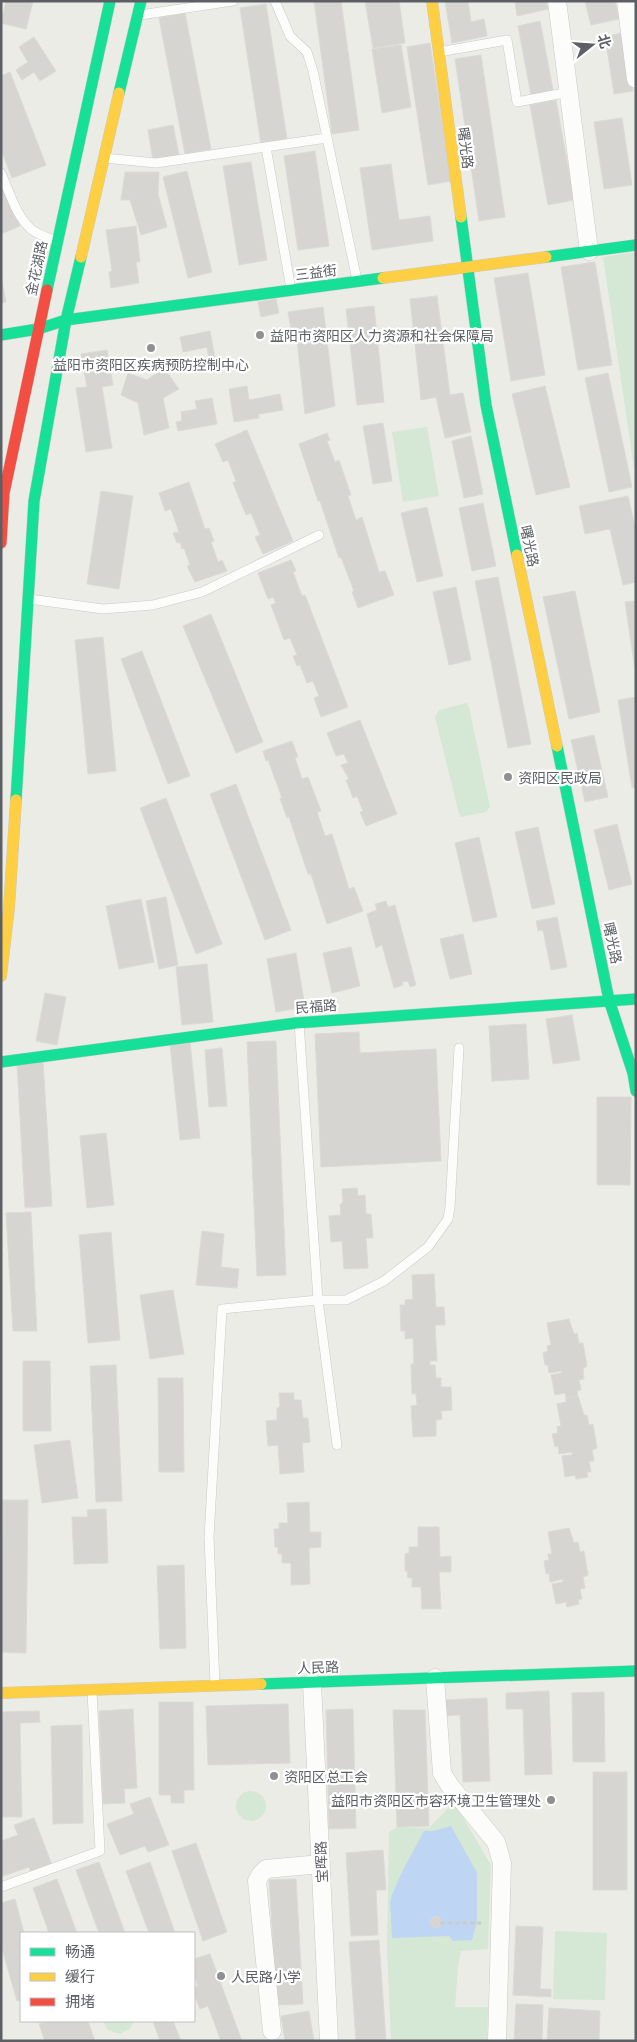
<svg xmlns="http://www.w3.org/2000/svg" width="637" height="2042" font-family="Commissioner,'Noto Sans SC',sans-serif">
<rect width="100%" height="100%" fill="#ecece7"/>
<path fill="#d5e7d5" d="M636,252V482L603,257Z
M427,427L439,496L403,502L392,432Z
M466,703L469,707L490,807L486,812L461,817L459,814L435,717L439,710Z
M236 1806a15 15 0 1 1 30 0a15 15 0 1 1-30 0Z
M454,1802L491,1865L488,1949L461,1951L458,1967L455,2007H488L487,2041H391L387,1948L389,1832L397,1827L429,1828Z
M555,1931L607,1933L605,2000L553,1999Z
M103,2021H134L130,2029L120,2034L108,2030Z"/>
<path fill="#bed6f3" d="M451,1826L477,1873V1922L472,1940L453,1941L449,1936L392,1938L390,1902L392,1895L402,1872L424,1831H433Z"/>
<path fill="#d6d5d2" stroke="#dbdad6" d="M6,1H33L26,29L1,23Z
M314,1H341L359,130L332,134Z
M365,1H399L405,43L373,48Z
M445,1H468L471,22L484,19L487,36L452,43Z
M515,1H546L548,9L517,16Z
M585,1H615L619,19L591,25Z
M266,4L287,139L261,144L240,8Z
M185,13L211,149L185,154L159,18Z
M540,21L553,90L531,95L518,26Z
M624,33L633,91L614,94L605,36Z
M34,37L56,71L40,81L34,72L22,80L16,70L28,62L19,47Z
M430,43L451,181L428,185L407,47Z
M401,45L411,107L382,113L372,49Z
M481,55L505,217L479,221L455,59Z
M10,72L46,165L12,178L1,150V76Z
M556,100L574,200L548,205L530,105Z
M622,118L632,185L604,189L594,122Z
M173,125L179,155L153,160L148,130Z
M315,151L329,246L298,250L284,156Z
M251,162L267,260L239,265L223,166Z
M391,164L399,220L430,216L433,241L372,250L360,168Z
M187,171L212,272L188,278L163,177Z
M125,172H159L158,194L167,227L141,235L130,200H121Z
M1,180L20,226L1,234Z
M136,226L140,262H136L139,283L111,288L109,272L112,271L106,230Z
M595,262L612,365L578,370L561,267Z
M528,273L545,375L511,381L494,278Z
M1,276L6,302L1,303Z
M437,296L450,395L463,393L471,432L445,438L436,397L421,400L410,299Z
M276,299L279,313L261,317L258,302Z
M374,306L384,402L357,405L346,309Z
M323,307L335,406L305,414L297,340L293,341L288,312Z
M210,331L215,358L209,359L207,347L183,352L180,337Z
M107,350L113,385L102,387L112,448L86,452L76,388L87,387L81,354Z
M164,368L179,389L163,398L169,428L144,435L138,403L121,395L128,373L147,380Z
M608,373L632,487L609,492L585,378Z
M247,386L249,400L280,394L283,410L259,414V418L234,422L229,389Z
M545,386L570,487L536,495L512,394Z
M212,398L217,424L178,431L176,422L182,421L181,412L197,409L195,401Z
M383,423L392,481L373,484L363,426Z
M247,430L293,541L263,554L255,537L260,535L251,513L246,515L233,483L236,481L228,460L223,462L215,444Z
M327,433L330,440L327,441L335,462L339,460L351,495L348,496L356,520L362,517L379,572L385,571L394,595L358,608L352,592L354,591L341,557L339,558L320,501H318L299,444Z
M471,436L483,494L464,498L452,441Z
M189,482L205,529L209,528L214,541L211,542L218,562L222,560L227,571L195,582L187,566L190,565L184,548L182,549L180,542L177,543L173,533L179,532L171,509L165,511L159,493Z
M101,491L133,496L119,589L87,584Z
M628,496L636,531V582L623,585L610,529L585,534L579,506Z
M483,503L496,566L472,571L459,508Z
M427,507L443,576L417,582L401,513Z
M291,560L296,571L293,572L302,596L305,595L348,707L321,717L314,698L319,696L313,681L307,683L300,665L297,666L293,656L297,655L290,638L284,640L271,605L276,603L273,597L268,599L258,573Z
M498,577L531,744L508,748L475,581Z
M456,587L471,660L449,665L433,592Z
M575,591L600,712L569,719L543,597Z
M636,601V676L625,602Z
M211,614L263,742L236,753L183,626Z
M103,637L116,771L88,774L75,640Z
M142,651L190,776L168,784L121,659Z
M636,697V788H632L618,700Z
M360,720L397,814L366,826L360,812L363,811L357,796L353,798L346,780L349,779L341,765L348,763L344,754L336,756L327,733Z
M594,735L608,797L585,802L571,740Z
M292,741L298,757L295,758L302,779L308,777L321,811L317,812L325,836L332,834L349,889L354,887L363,911L327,924L311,874H308L289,817L287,818L280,798H282L268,760L266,761L263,751Z
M236,784L291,930L265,940L210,794Z
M166,798L222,944L196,954L140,808Z
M617,824L632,884L609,890L594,830Z
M538,827L555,904L532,909L515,832Z
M479,837L497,917L473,922L455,843Z
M166,897L178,965L159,969L146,901Z
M141,899L154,962L119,969L106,906Z
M386,901L388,907L395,905L416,985L410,987L408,981L402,982L403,985L394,988L382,945L376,948L367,914L377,910L375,904Z
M557,917L567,967L551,970L543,930L538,931L536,921Z
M463,934L472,974L450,979L440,939Z
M351,947L360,986L332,993L323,953Z
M296,953L305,1007L276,1012L267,959Z
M207,964L213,1022L182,1025L176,967Z
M45,993L66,997L57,1045L36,1041Z
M572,1015L580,1060L553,1064L546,1019Z
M526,1024L529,1079L492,1081L489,1026Z
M359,1032L360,1053L436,1049L441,1161L321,1167L315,1034Z
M276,1041L286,1275L257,1276L247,1042Z
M190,1042L200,1138L180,1140L170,1044Z
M222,1048L227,1106L209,1107L205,1050Z
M43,1062L52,1206L25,1208L17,1063Z
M597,1097H631L630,1185H597Z
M106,1133L114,1205L87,1208L80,1136Z
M357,1188L358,1196L365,1195L366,1214H371L373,1238H366L368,1268L344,1269L342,1241L331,1242L329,1216L341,1215L340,1205L343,1202L342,1189Z
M31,1212L37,1331H13L6,1213Z
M202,1231L224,1234L221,1267L239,1269L237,1288L196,1285Z
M111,1232L120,1340L88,1343L79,1235Z
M434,1274L436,1307H444L445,1325H435L437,1361H430V1365H435L436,1378H441V1387H451L452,1410L441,1411L442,1419L436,1420V1436L413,1437L411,1406L417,1405L416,1394H412L411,1364H414L413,1338L405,1339V1331H401L400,1305H405V1300L413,1299L412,1275Z
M173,1290L184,1354L150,1359L140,1295Z
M569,1319L574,1334L577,1333L579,1343H583L587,1366L583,1369L584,1379L579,1380L581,1390L577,1391L578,1396L566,1398L565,1393L555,1395L551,1375L562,1373V1371L549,1373L548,1365H545L543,1353L548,1351L547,1346L551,1345L547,1323Z
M23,1361H50L51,1431H23Z
M116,1365L122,1501L96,1502L90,1366Z
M158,1378H183L184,1472H159Z
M279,1393H294V1400H301L303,1418H308L310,1442L302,1443L304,1472L280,1474L278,1445L268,1446L266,1421L277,1420V1409L280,1406Z
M578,1396L584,1415H587L589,1425L593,1424L597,1448L592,1450L594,1461H589L591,1472H587L588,1477L576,1479L575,1475L565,1477L562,1456L572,1455V1452L559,1454L558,1446L555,1447L552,1434L558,1433L557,1427L561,1426L557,1404L566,1402V1398Z
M70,1440L78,1498L42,1503L34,1445Z
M2,1500H28L26,1653L1,1652Z
M309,1502L310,1532H321V1547L309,1548L310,1584L291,1585V1563H282V1554H278V1547H275L274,1529H279V1523H288L287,1503Z
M106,1509L108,1563L74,1564L72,1517H88L87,1510Z
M418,1527H439L440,1557L451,1556V1572H439L441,1609H422L421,1587H412V1578H408L407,1571H405V1554L409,1553V1547H418Z
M569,1528L574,1543L578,1542L580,1552L584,1551L588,1575L583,1577L585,1588L580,1589L582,1599L578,1600L579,1604L567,1607L566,1602L556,1604L552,1584L563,1582V1579L550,1582L549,1573L546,1574L544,1561L549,1560L548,1554H552L548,1532Z
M184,1565L186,1648L160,1649L157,1566Z
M549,1691L552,1774L525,1775L523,1709H506V1693Z
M604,1692L605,1762H573L572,1693Z
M487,1698L490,1781L463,1782L460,1715L445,1716L444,1700Z
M159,1702H193L194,1790H184V1803H171V1795H159Z
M288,1704L290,1763L208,1765L206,1706Z
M133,1709L137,1788L124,1789L125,1803L103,1804L99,1711Z
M353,1709L356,1828L329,1829L326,1710Z
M393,1710H425L429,1826L397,1827Z
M39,1711L40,1722L20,1723L22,1817H1V1712Z
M82,1725L83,1823L53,1824L51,1726Z
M593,1772H627V1890H593Z
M150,1797L169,1845L148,1852L145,1846L120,1855L107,1824L134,1814L130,1804Z
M34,1818L52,1865L31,1873L29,1867L3,1876L1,1872V1841L18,1835L14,1825Z
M196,1843L227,1932L203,1941L172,1851Z
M383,1850L386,1890H376L378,1935L351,1936L346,1853Z
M99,1862L125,1933H99L76,1870Z
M150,1862L175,1933H149L126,1871Z
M57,1879L77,1933H49L33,1888Z
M296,1879L303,2004L277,2005L269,1880Z
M15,1899L24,1933H21V2000L17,2001L1,1945V1903Z
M430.5 1922a5.5 5.5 0 1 1 11 0a5.5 5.5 0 1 1-11 0Z
M516,1926L543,1927L540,1989H551V1997L513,1995Z
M379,1940L386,2041H356L349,1942Z
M210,1954L242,2041H221L208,2006L200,2009L194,1994V1988L198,1986L194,1973V1959Z
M516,2004L543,2005L542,2041H514Z
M549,2008L600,2011L599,2041H547Z
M309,2011L314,2041H285L281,2016Z
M50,2021H88L95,2041H45L39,2024Z
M153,2021H173L181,2041H160Z"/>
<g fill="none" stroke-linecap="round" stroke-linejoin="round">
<defs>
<path id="lane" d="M275,1L290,36L307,52L313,71L357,280
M140,15L233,1
M439,52L507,40L517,102L569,92
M266,147L291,289
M104,158L156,163L327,138
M1,173C9,191 16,216 31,229C38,235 49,238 57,241
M29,599L103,609L153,605L202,592L319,535
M299,1023L318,1300L337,1445
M215,1685L209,1537L222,1309L318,1300H346L384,1281L428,1247L448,1219L450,1207L459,1048
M1,1887L100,1851L92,1691"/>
<path id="street" d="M557,1L589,251
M626,1L636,79
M435,1678L442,1773L450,1786L496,1842L502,1863L497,2041
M312,1683L329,2041
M272,2031L257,1881L261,1874L266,1869L321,1864"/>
<path id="fast" d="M119,93L141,1
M461,217L486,405L517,555
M546,257L636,245
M47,290L110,1
M1,335L38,329L66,320L383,278
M557,746L609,1000L633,1073L636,1091
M16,800L34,501L66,320L81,257
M1,1062L296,1023L636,999
M261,1684L636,1671"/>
<path id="slow" d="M432,1L461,217
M81,257L119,93
M383,278L546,257
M517,555L557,746
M1,976L9,908L16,800
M1,1693L261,1684"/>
<path id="jam" d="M1,543L4,493L47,290"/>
</defs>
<use href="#lane" stroke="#c9c9c9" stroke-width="10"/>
<use href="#street" stroke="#c9c9c9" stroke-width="19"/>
<use href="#fast" stroke="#c9caca" stroke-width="12"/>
<use href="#slow" stroke="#c9caca" stroke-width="12"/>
<use href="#jam" stroke="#c9caca" stroke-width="12"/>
<path stroke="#c8cdcb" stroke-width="3" stroke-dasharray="5 2.5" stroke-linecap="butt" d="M440,1923H481"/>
<use href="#lane" stroke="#fcfcfb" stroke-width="9"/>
<use href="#street" stroke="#fcfcfb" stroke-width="18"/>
<use href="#fast" stroke="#16e098" stroke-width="11"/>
<use href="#slow" stroke="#ffcf43" stroke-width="11"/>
<use href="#jam" stroke="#f24e42" stroke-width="11"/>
</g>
<g fill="#8e9092" stroke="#fff" stroke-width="2">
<circle cx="260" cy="335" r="5"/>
<circle cx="151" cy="348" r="5"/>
<circle cx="508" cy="777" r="5"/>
<circle cx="274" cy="1776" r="5"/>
<circle cx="551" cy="1800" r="5"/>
<circle cx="221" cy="1976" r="5"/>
</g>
<g text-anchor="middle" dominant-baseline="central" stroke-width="4.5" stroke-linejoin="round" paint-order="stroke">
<g font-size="14" fill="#5c5f64" stroke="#fff">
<text transform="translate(466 148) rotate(83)">曙光路</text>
<text transform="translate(36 268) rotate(-78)">金花湖路</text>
<text transform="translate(316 272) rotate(-7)">三益街</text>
<text transform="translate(530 546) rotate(78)">曙光路</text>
<text transform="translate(613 943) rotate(78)">曙光路</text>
<text transform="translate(316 1006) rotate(-4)">民福路</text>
<text transform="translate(318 1667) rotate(-2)">人民路</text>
<text transform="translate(321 1862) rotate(-93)">宝晖路</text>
</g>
<g font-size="14" fill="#5c5f64" stroke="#fff" text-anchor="start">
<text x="270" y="335">益阳市资阳区人力资源和社会保障局</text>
<text x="151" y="364" text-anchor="middle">益阳市资阳区疾病预防控制中心</text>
<text x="518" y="777">资阳区民政局</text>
<text x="284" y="1776">资阳区总工会</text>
<text x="541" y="1800" text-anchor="end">益阳市资阳区市容环境卫生管理处</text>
<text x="231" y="1976">人民路小学</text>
</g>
</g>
<rect width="637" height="2042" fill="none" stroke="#5c5f64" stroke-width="5"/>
<rect x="20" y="1932" width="175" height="90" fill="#ffffff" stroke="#bebfc1"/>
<rect x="30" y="1948" width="25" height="8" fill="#16e098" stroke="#bebfc1"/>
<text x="65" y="1957" font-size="15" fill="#5c5f64">畅通</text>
<rect x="30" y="1973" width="25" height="8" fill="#ffcf43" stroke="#bebfc1"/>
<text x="65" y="1982" font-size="15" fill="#5c5f64">缓行</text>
<rect x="30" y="1998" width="25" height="8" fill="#f24e42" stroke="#bebfc1"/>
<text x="65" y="2007" font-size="15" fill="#5c5f64">拥堵</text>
<g transform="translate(592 45) rotate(73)" stroke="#ffffff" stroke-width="4" paint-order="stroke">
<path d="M0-4L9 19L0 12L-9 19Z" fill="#5c5f64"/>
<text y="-8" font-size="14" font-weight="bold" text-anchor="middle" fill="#5c5f64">北</text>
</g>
</svg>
